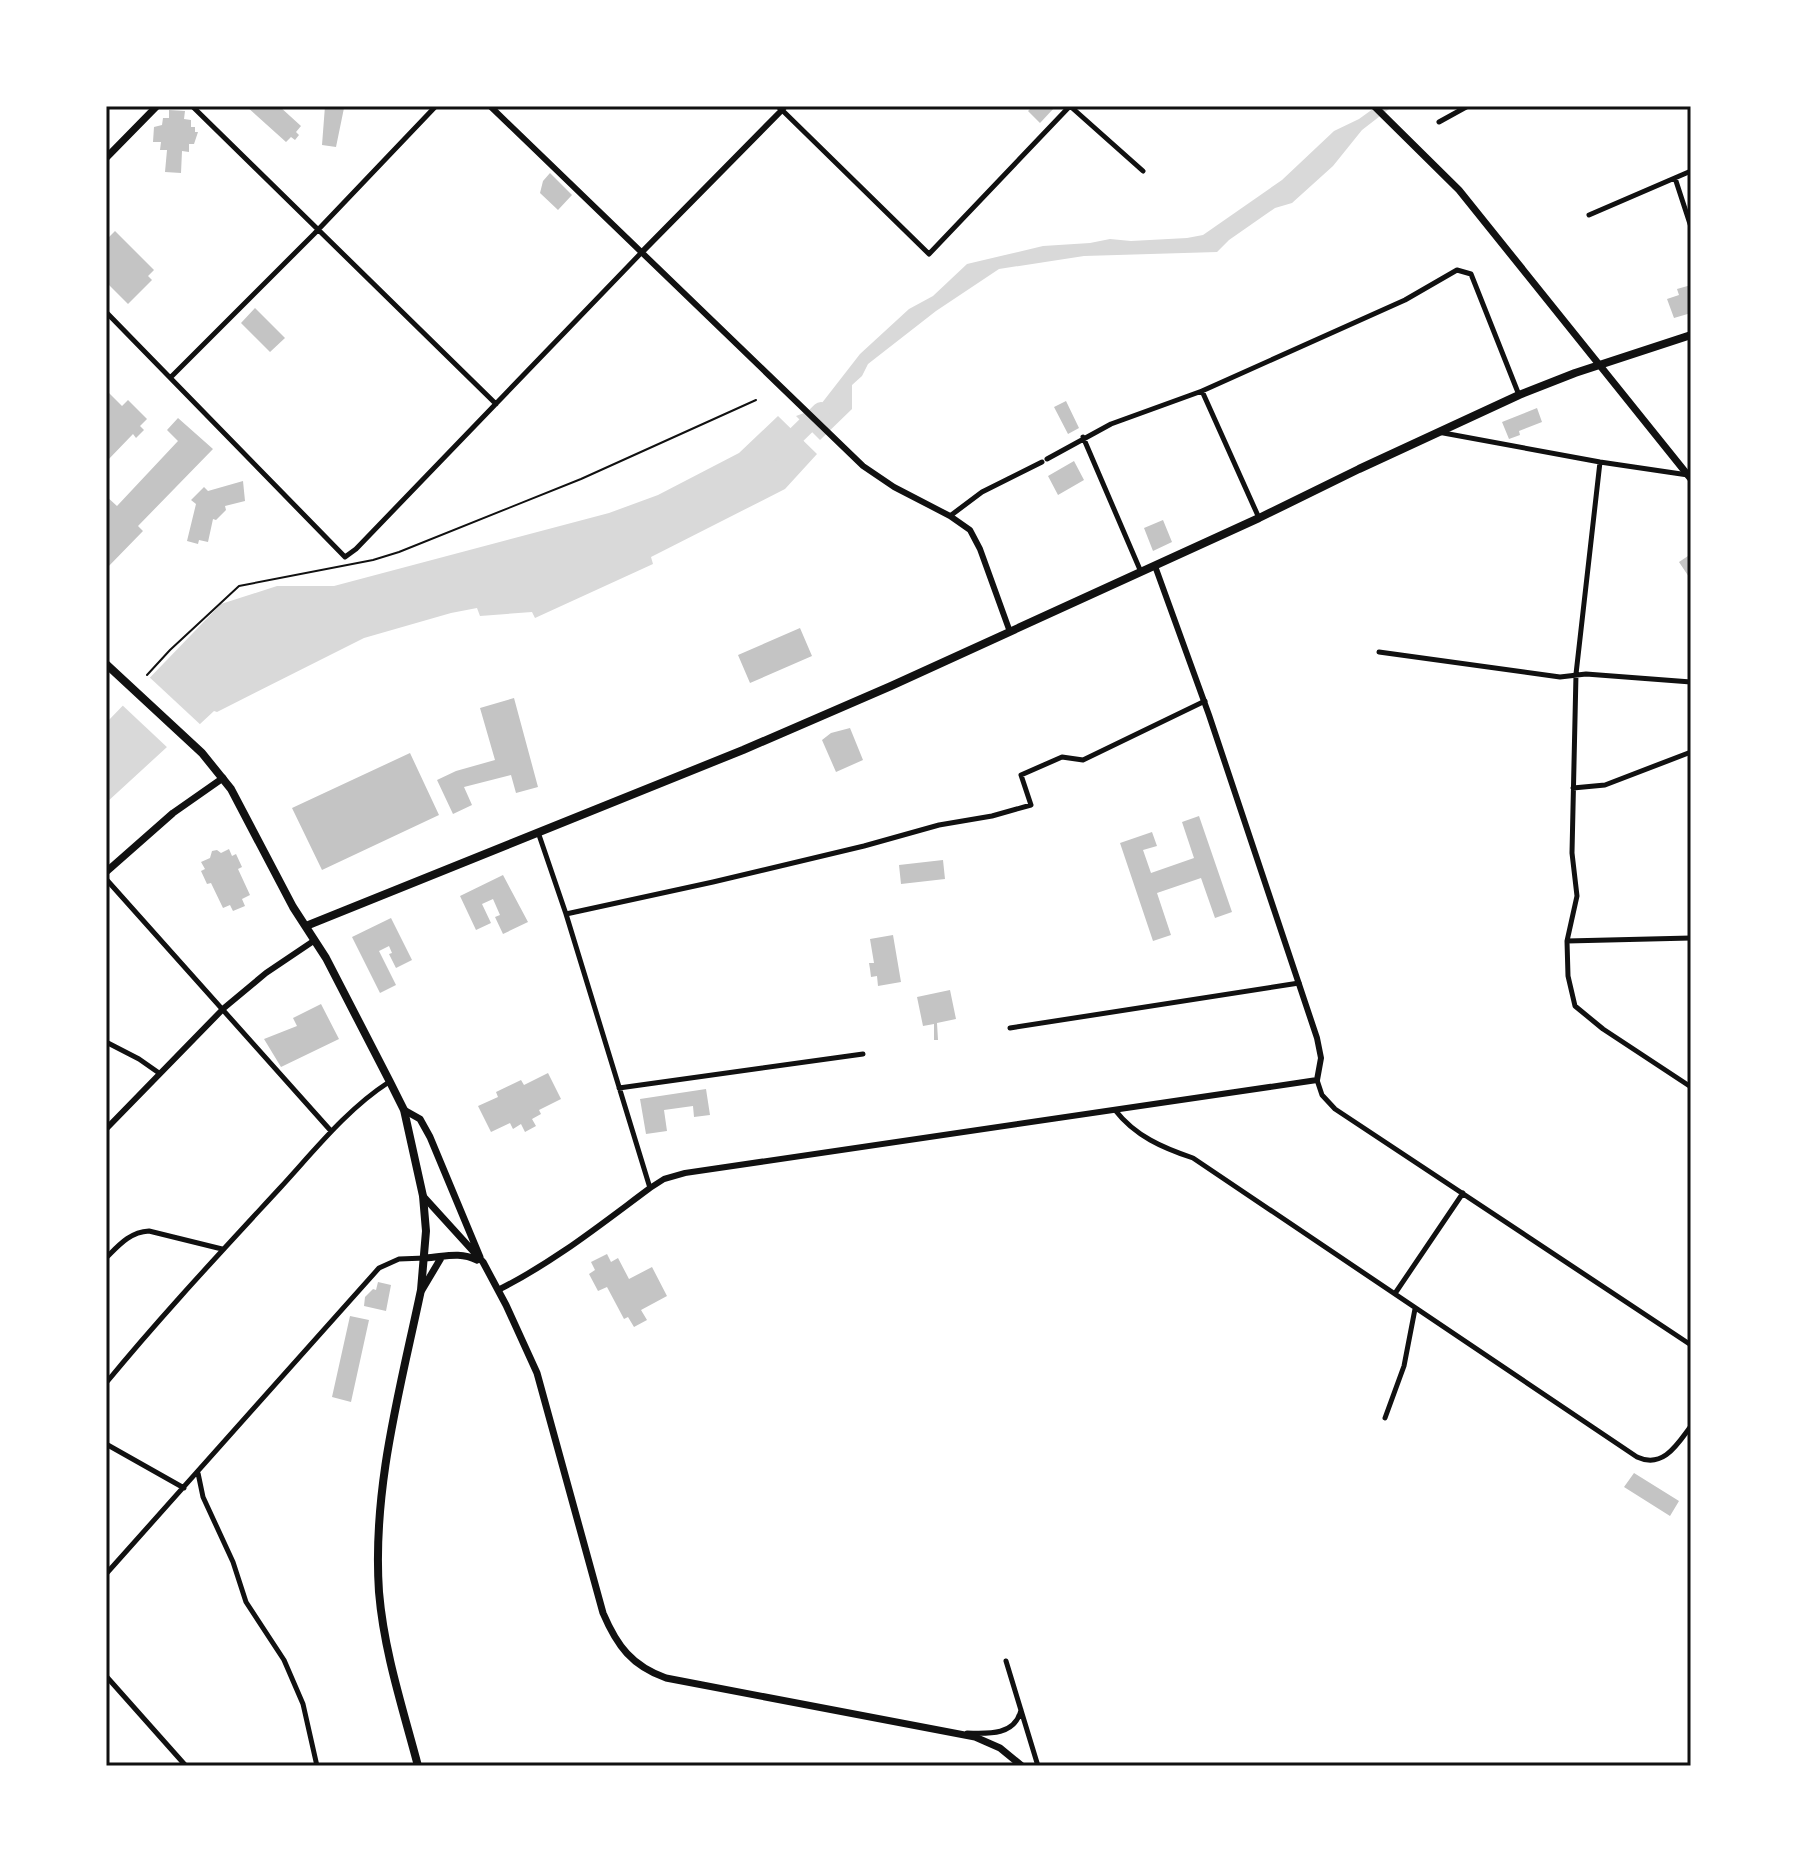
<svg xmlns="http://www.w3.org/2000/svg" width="1797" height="1872" font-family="Inter,sans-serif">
<rect width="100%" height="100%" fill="#fff"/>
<path fill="#d9d9d9" d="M1377,106H1393L1362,130L1333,166L1292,203L1275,208L1229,240L1217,252L1084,256L999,269L936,311L868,364L862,376L852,385V409L820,440L796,416L818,408L860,354L909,309L933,296L967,264L1043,246L1090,243L1110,239L1131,241L1187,238L1203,235L1282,180L1334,131L1359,119Z
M778,416L817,454L785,489L651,557L653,564L535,618L532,612L480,616L477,608L451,613L364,638L217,712L214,711L200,724L167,747L106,803V723L221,604L277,586H334L609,513L658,495L739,453Z"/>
<path fill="#fff" d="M146,674L203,727L170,750L120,703Z"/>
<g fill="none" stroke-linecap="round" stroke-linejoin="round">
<path stroke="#d9d9d9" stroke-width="18" d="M779,452L821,411"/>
</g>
<path fill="#c4c4c4" d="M246,106H279L301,126L296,132L299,135L295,140L291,137L286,142Z
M325,106L344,108L336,147L322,145Z
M1033,106H1053L1055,107L1040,123L1028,111Z
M169,110L185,111L184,119L191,120V127H195V132H198L194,144H189V152L182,151L181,173L165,172L167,150H160L161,142H153L154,127L162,125L163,118H169Z
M550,173L572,195L558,210L540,193L543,181Z
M115,231L154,270L148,276L152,280L128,304L106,282V240Z
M1691,285V313L1674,318L1667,299L1679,295L1677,289Z
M255,308L285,338L270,352L241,323Z
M106,390L122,406L128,400L147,419L140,426L144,430L136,438L133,434L106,462Z
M1066,401L1079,428L1068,434L1054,407Z
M1537,408L1542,422L1519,431L1520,435L1509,439L1502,422Z
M178,418L213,449L138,526L143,531L106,569V496L117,506L178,441L167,430Z
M1074,461L1084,480L1058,495L1048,476Z
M243,481L245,501L225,506L226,510L216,520L213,519L208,542L199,540L198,544L187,541L196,504L191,500L204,487L208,491Z
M1163,520L1172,542L1153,551L1144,528Z
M1691,554V580L1679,562Z
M800,628L812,656L750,683L738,655Z
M514,698L538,787L516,793L511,775L464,787L472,805L453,814L437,780L456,771L495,760L480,708Z
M850,728L863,760L836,772L822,740L831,733Z
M410,753L439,815L322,870L292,808Z
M1199,816L1232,912L1215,918L1201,878L1157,893L1171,935L1153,941L1120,843L1152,832L1157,846L1143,850L1151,873L1194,858L1182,822Z
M229,849L232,856L236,854L242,867L238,869L250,895L242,899L245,906L233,911L230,905L223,908L211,883L207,884L201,871L205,869L201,862L210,858L212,851L217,850L221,853Z
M943,860L945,879L901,884L899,865Z
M503,875L528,922L503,934L495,917L500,915L493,899L482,904L491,923L476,930L460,896Z
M391,918L412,960L396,968L389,954L392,953L389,946L379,951L396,985L380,993L352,937Z
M893,935L901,982L878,986L877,976L871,977L870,969L869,963H874L870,939Z
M950,990L956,1019L937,1023L938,1040H934V1024L923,1026L917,997Z
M321,1004L339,1039L281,1067L264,1039L297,1026L293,1018Z
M548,1073L561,1099L539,1110L541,1114L532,1119L536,1126L525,1132L521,1124L513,1129L510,1123L491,1132L478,1106L498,1097L496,1092L521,1080L524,1085Z
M706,1089L710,1115L694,1117L693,1106L664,1110L667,1131L646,1134L640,1099Z
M607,1254L611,1262L618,1258L629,1279L652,1267L667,1296L641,1310L647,1320L634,1327L628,1317L624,1319L607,1287L598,1291L589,1274L595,1270L591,1262Z
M378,1282L391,1285L386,1311L364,1306L365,1297L373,1289L376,1290Z
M350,1316L369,1320L351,1402L332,1397Z
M1634,1473L1679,1501L1670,1516L1624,1487Z"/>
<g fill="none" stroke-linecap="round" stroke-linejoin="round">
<path stroke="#111" stroke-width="2" d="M147,675L170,650L239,586L373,560L399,552L581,479L756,400"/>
<path stroke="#111" stroke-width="5" d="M192,106L496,404
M786,106L782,110L929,254L1070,106
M1070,106L1143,171
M1439,122L1468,106
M1675,178L1691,227
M1589,215L1691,171
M106,312L345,557L356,549L642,252
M171,377L314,234L436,106
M1202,391L1259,518
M1438,432L1600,462L1688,475
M1083,437L1141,572
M1047,459L1111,424L1202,391L1405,300L1457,270L1471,274L1519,395
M1600,462L1576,674L1572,853L1577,896L1567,941L1568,976L1575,1006L1603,1029L1691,1087
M950,516L982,492L1042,462
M1379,652L1560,677L1586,674L1691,682
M1573,788L1605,785L1691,752
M538,832L566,914L650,1188
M106,879L331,1131
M566,914L713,882L864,846L939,825L992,816L1031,805L1021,775L1062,757L1083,760L1205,701
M1567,941L1691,938
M1010,1028L1299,983
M106,1042L139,1059L159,1073
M1317,1080L1322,1095L1335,1109L1691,1345
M619,1088L863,1054
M1115,1110C1135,1136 1163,1148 1193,1158L1637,1457C1663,1469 1677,1445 1691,1426
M106,1258C119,1245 130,1232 149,1231L222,1249
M1396,1292L1463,1193
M106,1383C161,1316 221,1252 280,1188C314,1151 347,1109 389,1082
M1385,1418L1404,1366L1415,1309
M106,1444L184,1488
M198,1473L203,1497L233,1562L246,1602L284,1660L303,1704L317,1766
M106,1574L379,1268L399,1259L425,1258
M1006,1661L1038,1766
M106,1676L186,1766
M967,1733C990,1734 1015,1735 1021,1710"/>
<path stroke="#111" stroke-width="6" d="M490,106L863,466L894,487L950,516L970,530L980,549L1010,632
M642,252L782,110L778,106
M106,1129L224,1008L266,973L315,940
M498,1290C554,1262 600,1225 650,1188L664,1179L685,1173L1317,1080L1321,1058L1317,1038L1209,715L1155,566"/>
<path stroke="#111" stroke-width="7" d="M1374,106L1459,190L1691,479
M106,158L157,106
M106,872L173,813L223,778
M404,1110L420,1119L430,1137L480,1257
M423,1196L483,1262L506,1305L537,1373L603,1613C617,1646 632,1666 666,1678L975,1737L1000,1748L1022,1766
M425,1258C444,1257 459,1251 477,1260
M422,1290L441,1258"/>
<path stroke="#111" stroke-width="8" d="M106,664L202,753L231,789L293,907L326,958L390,1082L404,1110L423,1196L426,1231L421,1290C400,1390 372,1489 379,1592C384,1652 403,1709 418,1766
M306,926L743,750L891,686L1259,518L1359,469L1519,395L1575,373L1691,335"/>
</g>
<rect width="1797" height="1872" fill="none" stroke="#ffffff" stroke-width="216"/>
<rect x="108" y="108" width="1581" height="1656" fill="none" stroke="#111" stroke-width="3"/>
</svg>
